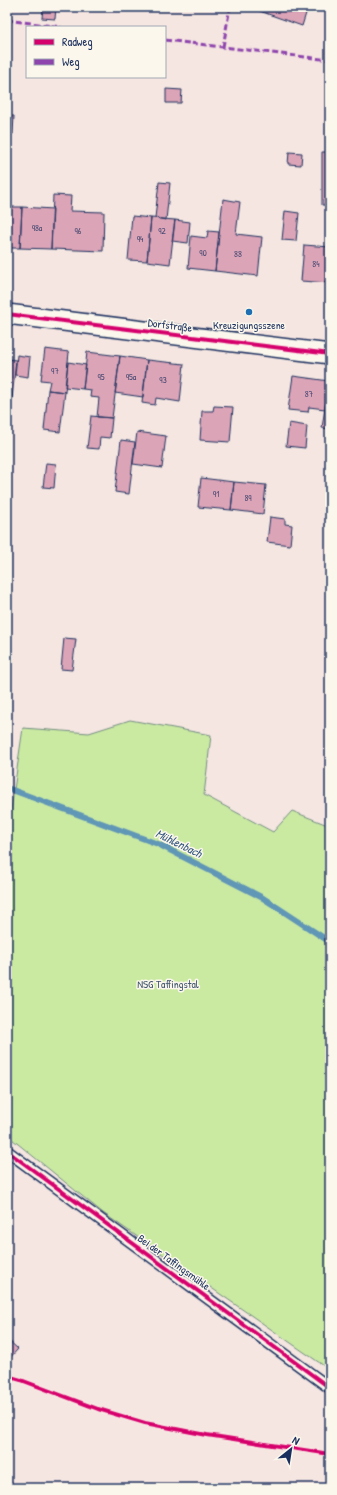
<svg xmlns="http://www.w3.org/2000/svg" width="337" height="1495" font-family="'Patrick Hand',sans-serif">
<rect width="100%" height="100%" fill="#f5e6e1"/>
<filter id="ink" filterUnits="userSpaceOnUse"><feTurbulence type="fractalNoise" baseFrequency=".025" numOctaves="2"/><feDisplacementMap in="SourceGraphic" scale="8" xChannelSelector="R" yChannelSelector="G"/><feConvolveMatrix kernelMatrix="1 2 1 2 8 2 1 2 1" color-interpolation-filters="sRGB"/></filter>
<g filter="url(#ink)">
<path fill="#caeaa2" stroke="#728c80" d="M130,720L211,735L204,795L273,832L292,811L330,826V1370L103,1213L7,1135V824H9L23,728L89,733Z"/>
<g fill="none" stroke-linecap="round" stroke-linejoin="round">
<path stroke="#6196b6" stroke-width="6" d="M7,788L158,844L263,898L330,942"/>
</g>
<path fill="#dca4b7" stroke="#1b2f5e" d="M43,7H56L55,19L42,18Z
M255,7H308L302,26L254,9Z
M166,89L182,90L181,103H166Z
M7,116H14L13,134H7Z
M289,152L302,153L301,165L288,164Z
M322,152H330V205H322Z
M159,182L170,183L166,220L155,218Z
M53,195L71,196L70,211L104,212L103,251L51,249Z
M223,199L240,202L236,234L262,237L258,276L215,271Z
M7,207H22L20,248H7Z
M22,207L53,209L51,249L20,248Z
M285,211L299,213L296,241L282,240Z
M132,216L151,218L147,261L128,260Z
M151,218L175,220L170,264L147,261Z
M175,220L190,222L188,243L172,241Z
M208,231L219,232L215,271L188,268L191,236L207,238Z
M304,245L330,247V283L301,281Z
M45,349L69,352L65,392L48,390L50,381L41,380Z
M87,352L120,356L112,418L97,417L99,398L90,397L91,390L83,389Z
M17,355L30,357L28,377L15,375Z
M120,356L147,360L143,397L115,393Z
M7,359L16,360L12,399L7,398Z
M147,360L184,364L180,402L156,398L155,405L142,403Z
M68,362L86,365L83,389L65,387Z
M293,376L329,381L325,409L309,407L308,412L288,410Z
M329,381H330V429L322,428Z
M48,390L65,392L60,432L44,430Z
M214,406L233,407L230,442L200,440L202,411H213Z
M91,416L112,418L110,438L100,437L99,449L87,448Z
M289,423L307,426L305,448L286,446Z
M137,432L166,436L162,468L133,464Z
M121,440L135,442L129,494L115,492Z
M46,463L56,464L54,488L43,487Z
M201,478L234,482L231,510L198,507Z
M234,482L266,485L263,514L231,510Z
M7,494L11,505L7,506Z
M270,517L285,519V524L292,525L290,545L267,542Z
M64,638L76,639L72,670L61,669Z
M7,1339L18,1349L7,1361Z"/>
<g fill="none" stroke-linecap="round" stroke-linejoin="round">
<defs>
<path id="lane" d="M7,1151L330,1388"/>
<path id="street" d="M7,314L330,354"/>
</defs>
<use href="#lane" stroke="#1b2f5e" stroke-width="13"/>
<use href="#street" stroke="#1b2f5e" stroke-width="22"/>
<use href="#lane" stroke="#fbf7ec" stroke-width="10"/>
<use href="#street" stroke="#fbf7ec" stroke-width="19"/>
<path stroke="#8e44ad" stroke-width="3" stroke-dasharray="6 3" stroke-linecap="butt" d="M7,20L61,27
M165,40L330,60
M223,47L230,7"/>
<defs>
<path id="cycleway" d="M7,314L330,354
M7,1151L330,1388
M7,1376L21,1380L98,1409L145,1423L207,1435L330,1454"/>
</defs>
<use href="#cycleway" stroke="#fbf7ec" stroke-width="6"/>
<use href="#cycleway" stroke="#d6006c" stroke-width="4"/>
</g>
</g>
<circle fill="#1f6fb2" stroke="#fbf7ec" stroke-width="1.5" cx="249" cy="312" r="4"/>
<g text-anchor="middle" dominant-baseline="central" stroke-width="3" stroke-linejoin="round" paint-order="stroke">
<g font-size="9" fill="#4b4c74">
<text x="37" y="228">98a</text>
<text x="78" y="231">96</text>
<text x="162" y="231">92</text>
<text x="140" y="239">94</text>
<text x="203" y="253">90</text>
<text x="238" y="254">88</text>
<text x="316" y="264">84</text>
<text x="55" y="371">97</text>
<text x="101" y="377">95</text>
<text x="131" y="377">95a</text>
<text x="163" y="380">93</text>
<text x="309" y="394">87</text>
<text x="216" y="494">91</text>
<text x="248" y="498">89</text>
</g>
<g font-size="11" fill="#1b2f5e" stroke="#fbf7ec">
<text transform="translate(170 325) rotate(7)">Dorfstraße</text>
<text transform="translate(174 1262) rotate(36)">Bei der Taffingsmühle</text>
</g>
<g font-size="11" fill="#1b2f5e" stroke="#fbf7ec">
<text x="249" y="325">Kreuzigungsszene</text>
</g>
<g font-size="11" fill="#3e546c" stroke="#fbf7ec">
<text x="168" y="984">NSG Taffingstal</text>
</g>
<g font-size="12" font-style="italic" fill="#385a83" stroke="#fbf7ec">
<text transform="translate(179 843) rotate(26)">Mühlenbach</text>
</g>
</g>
<rect width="337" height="1495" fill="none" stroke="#fbf7ec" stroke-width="24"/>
<rect x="12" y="12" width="313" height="1471" fill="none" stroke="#1b2f5e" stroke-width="1.5" filter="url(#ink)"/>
<rect x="26" y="26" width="140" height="52" fill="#fbf7ec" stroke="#a1a7b3"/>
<rect x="34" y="39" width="20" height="6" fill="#d6006c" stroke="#a1a7b3"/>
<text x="62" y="46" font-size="12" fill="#1b2f5e">Radweg</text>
<rect x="34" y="59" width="20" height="6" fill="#8e44ad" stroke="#a1a7b3"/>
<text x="62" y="66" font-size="12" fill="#1b2f5e">Weg</text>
<g transform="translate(291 1449) rotate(30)" stroke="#fbf7ec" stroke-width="3" paint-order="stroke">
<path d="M0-3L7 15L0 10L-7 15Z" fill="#1b2f5e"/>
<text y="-6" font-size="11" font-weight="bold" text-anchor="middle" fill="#1b2f5e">N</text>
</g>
</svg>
